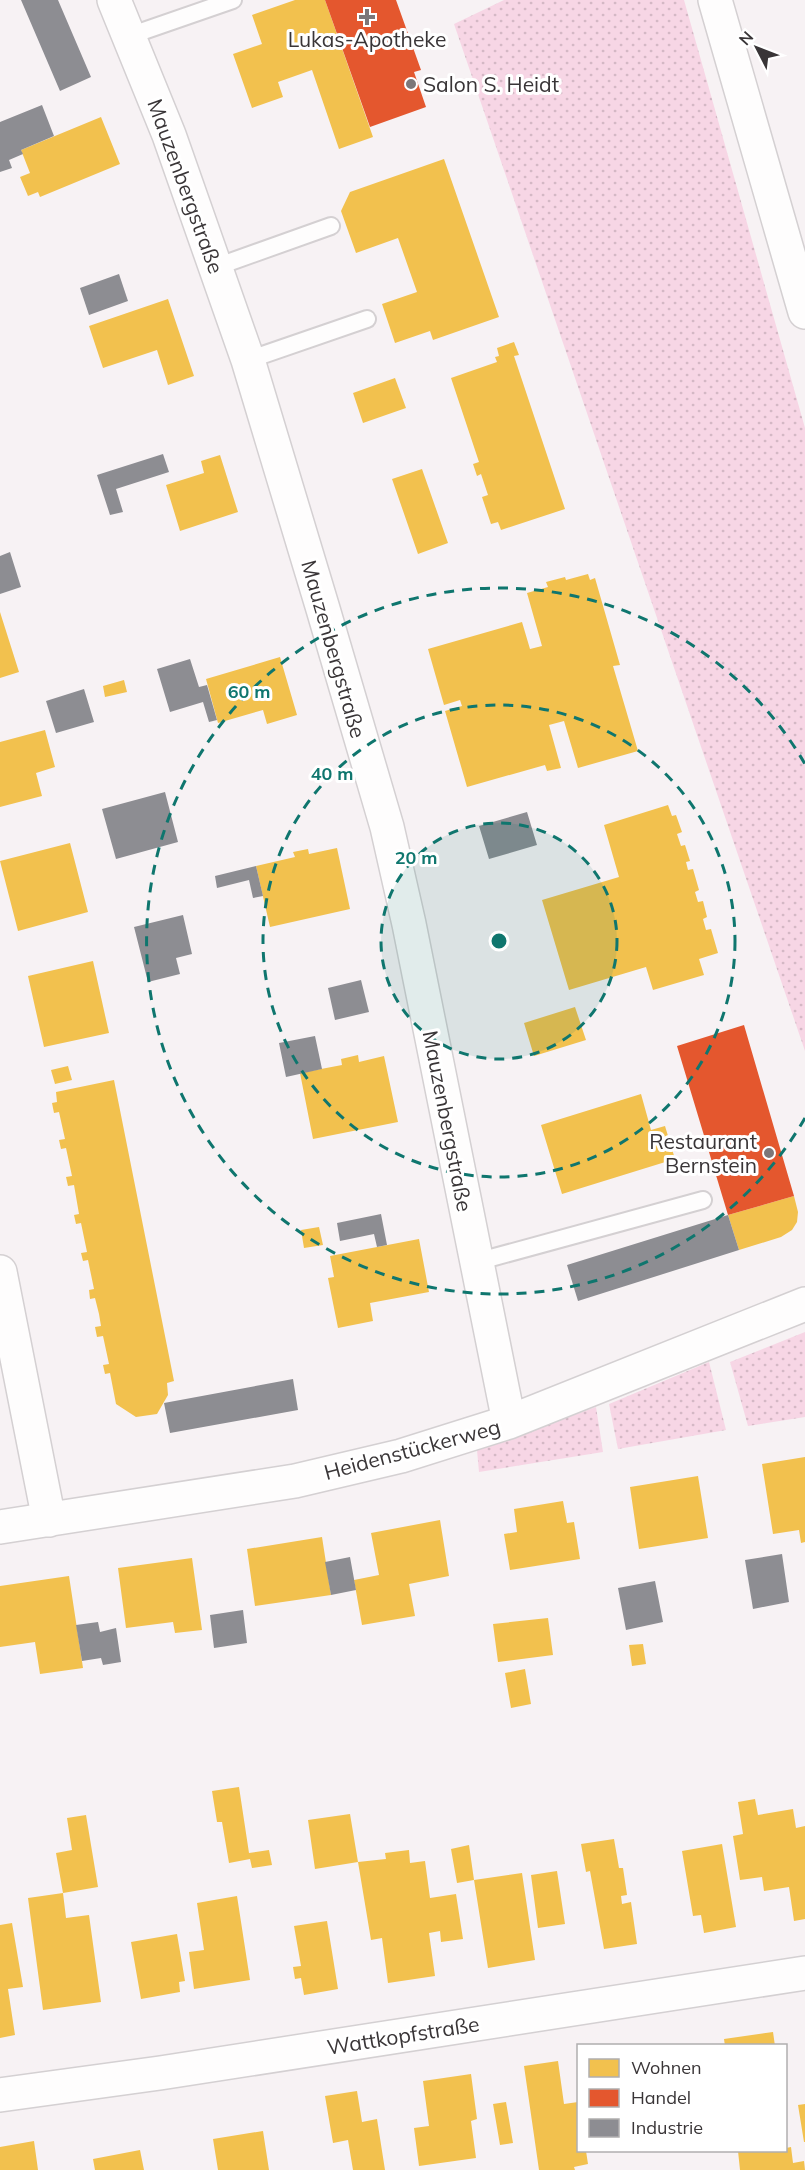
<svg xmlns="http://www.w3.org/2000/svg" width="805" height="2170" font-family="Mulish,sans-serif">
<defs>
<pattern id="grass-dots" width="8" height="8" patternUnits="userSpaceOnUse" patternTransform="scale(1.5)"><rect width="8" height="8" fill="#f7d6e5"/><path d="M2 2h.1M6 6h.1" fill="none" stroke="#d4b8c5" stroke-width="1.8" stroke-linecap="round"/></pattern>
</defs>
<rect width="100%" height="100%" fill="#f7f2f4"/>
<path fill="url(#grass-dots)" d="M504,0H684L805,428V1051L454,24Z
M805,1332V1417L748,1426L730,1362Z
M709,1362L726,1430L618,1449L609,1404Z
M596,1407L603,1452L479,1472L477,1450Z"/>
<path fill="#f2c14e" d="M295,0H325L373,137L339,149L312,70L278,82L283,97L252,108L233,54L262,44L252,15Z
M101,117L120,164L40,197L38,192L28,196L20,177L30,173L21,150Z
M444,159L499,317L433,340L430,331L395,343L382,304L417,292L398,238L356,253L341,211L350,192Z
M168,299L194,376L168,385L157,350L103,368L89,326Z
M514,342L519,355L514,356L565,509L501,530L498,522L491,524L482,497L488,495L481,474L477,476L473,464L479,462L451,378L497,362L495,357L499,356L497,348Z
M395,378L406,408L363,423L353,393Z
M220,455L238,512L180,531L166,485L204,473L201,461Z
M422,469L448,543L418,554L392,479Z
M588,574L590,580L595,578L620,665L613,666L638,751L578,768L564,721L549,725L561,768L547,771L545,765L467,787L445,711L462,706L460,700L444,705L428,649L522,622L530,649L542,646L527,593L548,587L546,582L565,577L566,580Z
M0,612L19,672L0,678Z
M280,657L297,715L267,724L263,710L218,723L206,679Z
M124,680L127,692L105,697L103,686Z
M45,730L55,767L36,773L42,796L0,807V742Z
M668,805L672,816L676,815L682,832L677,834L681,846L685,845L690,861L686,862L688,870L693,869L699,890L695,892L698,902L703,901L707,917L703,919L706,930L711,929L718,953L699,959L704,975L653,990L646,967L569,990L542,900L619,877L604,825Z
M70,843L88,912L18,931L0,861Z
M337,848L350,909L270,927L256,866L295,857L293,852L308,849L309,854Z
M93,961L109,1033L44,1047L28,976Z
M575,1007L586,1040L534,1056L524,1023Z
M358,1055L359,1062L384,1056L398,1122L313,1139L300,1073L342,1065L341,1059Z
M68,1066L72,1080L55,1084L51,1070Z
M114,1080L174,1381L167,1383L168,1395L157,1414L136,1417L116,1404L110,1373L105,1374L103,1365L109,1364L103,1336L97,1337L95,1327L101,1326L99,1314L95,1298L90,1299L89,1290L94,1289L88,1260L83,1261L81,1253L87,1252L81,1223L76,1224L74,1215L79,1214L74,1185L68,1186L66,1177L72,1176L66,1148L61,1149L59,1140L65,1139L59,1112L54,1113L52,1103L57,1102L56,1092Z
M641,1094L651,1130L665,1126L675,1159L562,1194L541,1125Z
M794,1196L798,1212L797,1222L792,1230L781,1237L739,1250L728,1215Z
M319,1227L323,1245L304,1248L301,1230Z
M419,1239L429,1292L370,1303L373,1321L338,1328L328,1278L334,1277L330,1256Z
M805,1457V1542L801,1543L799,1530L773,1534L762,1464Z
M698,1476L708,1538L639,1549L630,1487Z
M563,1501L567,1523L574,1522L580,1559L510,1570L504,1534L517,1532L514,1509Z
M440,1520L449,1576L409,1584L415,1616L362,1625L354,1580L379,1575L371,1533Z
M322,1537L331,1595L255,1606L247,1549Z
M192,1558L202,1630L175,1633L173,1622L126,1628L118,1568Z
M69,1576L83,1668L40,1674L35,1642L0,1647V1586Z
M548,1618L553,1655L498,1662L493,1624Z
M643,1644L646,1664L632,1666L629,1645Z
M525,1669L531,1704L511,1708L505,1673Z
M239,1787L249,1853L269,1850L272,1865L252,1868L250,1859L229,1863L222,1822H217L212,1791Z
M755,1799L758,1815L793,1809L796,1828L805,1826V1919L794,1921L789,1887L764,1891L762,1877L740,1880L733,1836L743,1834L738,1802Z
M350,1814L358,1862L315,1869L308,1820Z
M86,1815L98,1887L63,1893L56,1853L72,1850L67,1818Z
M614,1839L619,1868H623L627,1895L621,1896L622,1904L631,1902L637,1944L604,1949L590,1871L586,1872L581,1844Z
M722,1844L736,1927L704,1933L701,1915L693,1916L682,1851Z
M469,1845L474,1880L457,1883L451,1849Z
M409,1850L410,1863L425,1861L430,1898L456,1894L463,1939L441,1942L440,1931L429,1933L435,1976L388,1983L382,1938L371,1940L358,1862L386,1859L385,1853Z
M557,1871L565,1924L538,1928L531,1875Z
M522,1873L535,1960L488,1968L474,1880Z
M63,1893L66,1918L89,1915L101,2002L43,2010L28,1898Z
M237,1896L250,1980L194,1989L189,1952L204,1950L197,1903Z
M327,1921L338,1989L304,1995L301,1978L295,1979L293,1967L301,1966L294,1926Z
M12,1923L23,1987L8,1989L15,2035L0,2038V1925Z
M177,1934L185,1981L179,1982L180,1992L141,1999L131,1942Z
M773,2032L775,2046H725L724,2039Z
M558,2061L564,2104L578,2102V2150L586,2151L588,2164L574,2167L575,2170H539L524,2066Z
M471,2074L477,2119L471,2121L476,2158L419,2166L414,2128L429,2126L423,2081Z
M357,2091L362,2122L377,2119L385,2170H353L348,2140L333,2143L325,2096Z
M506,2102L513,2143L500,2145L493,2104Z
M805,2104V2142H804L798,2105Z
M263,2131L269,2170H218L213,2139Z
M34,2141L38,2170H0V2147Z
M791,2147L793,2163L804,2161L805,2170H740L738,2151H786V2148Z
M140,2150L144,2170H95L93,2159Z"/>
<path fill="#e4572e" d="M325,0H396L421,70L414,72L426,107L370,127Z
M744,1025L794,1196L728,1215L677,1046Z"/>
<path fill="#8d8d92" d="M21,0H58L91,77L60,91Z
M42,105L54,136L21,150L23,154L9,160L12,168L0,172V122Z
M119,274L128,301L89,315L80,288Z
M163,454L169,472L116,489L123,512L110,515L97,475Z
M10,552L21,587L0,594V556Z
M190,659L199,687L207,685L217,720L209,722L203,702L170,712L157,669Z
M84,689L94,722L56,733L46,701Z
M165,792L178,842L116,859L102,809Z
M527,812L537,845L489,859L479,826Z
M256,866L263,896L253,898L249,880L217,888L215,876Z
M183,915L192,954L176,958L180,974L148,982L134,927Z
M361,980L369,1012L335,1020L328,988Z
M315,1036L322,1069L286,1077L279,1043Z
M381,1214L387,1245L377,1247L374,1234L340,1241L337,1223Z
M728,1215L739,1250L578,1301L567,1265Z
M293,1379L298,1410L170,1433L164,1403Z
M782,1554L789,1602L753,1609L745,1560Z
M350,1557L356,1590L331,1595L325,1562Z
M655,1581L663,1622L626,1630L618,1588Z
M243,1610L247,1643L214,1648L210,1615Z
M98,1622L100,1632L116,1628L121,1662L103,1665L101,1658L82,1661L76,1625Z"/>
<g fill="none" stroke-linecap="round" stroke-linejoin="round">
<defs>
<path id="service" d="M129,36L233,0
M216,267L331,226
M248,360L367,319
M476,1262L703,1200"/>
<path id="minor" d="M114,0L169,135L248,360L323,609L387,827L409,924L509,1422
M715,0L805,312
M0,1272L49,1520
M0,1527L295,1481L401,1456L509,1422L805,1304
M0,2095L160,2073L805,1973"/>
</defs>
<use href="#service" stroke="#d4d0d2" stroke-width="20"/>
<use href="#minor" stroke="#d4d0d2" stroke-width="36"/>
<use href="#service" stroke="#fefdfd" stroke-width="16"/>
<use href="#minor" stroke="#fefdfd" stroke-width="33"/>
</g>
<circle cx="499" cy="941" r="118" fill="#0f766e" fill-opacity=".12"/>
<g fill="none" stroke="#0f766e" stroke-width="3" stroke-dasharray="10 8">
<circle cx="499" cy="941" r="118"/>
<circle cx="499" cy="941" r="236"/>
<path d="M805 1118A353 353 0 1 1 805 764"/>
</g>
<g fill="#7c7779" stroke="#fff" stroke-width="2">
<path d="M364 8h6v6h6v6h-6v6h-6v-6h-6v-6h6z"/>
<circle cx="411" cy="84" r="6"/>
<circle cx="769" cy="1153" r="6"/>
</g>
<g text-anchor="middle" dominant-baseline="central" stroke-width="6" stroke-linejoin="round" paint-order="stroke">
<g font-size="21" fill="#393537" stroke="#fff">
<text x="367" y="39">Lukas-Apotheke</text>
<text x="423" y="84" text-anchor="start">Salon S. Heidt</text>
<text x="757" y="1141" text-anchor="end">Restaurant<tspan x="757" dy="24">Bernstein</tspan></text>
</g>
<g font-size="21" fill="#393537" stroke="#fff">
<text transform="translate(186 186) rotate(70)">Mauzenbergstraße</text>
<text transform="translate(334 649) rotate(74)">Mauzenbergstraße</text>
<text transform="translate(448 1121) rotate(79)">Mauzenbergstraße</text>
<text transform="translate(412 1449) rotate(-15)">Heidenstückerweg</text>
<text transform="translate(403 2035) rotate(-9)">Wattkopfstraße</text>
</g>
</g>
<circle cx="499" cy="941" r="9" fill="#0f766e" stroke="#fff" stroke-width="3"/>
<g font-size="18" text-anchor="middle" font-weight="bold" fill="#0f766e" stroke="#fff" stroke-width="6" stroke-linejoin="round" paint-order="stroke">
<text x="249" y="698">60 m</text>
<text x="332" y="780">40 m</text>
<text x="416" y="864">20 m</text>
</g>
<rect x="577" y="2044" width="210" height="108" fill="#ffffff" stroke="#b0aeaf" stroke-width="1.5"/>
<rect x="589" y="2059" width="30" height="18" fill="#f2c14e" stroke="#b0aeaf" stroke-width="1.5"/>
<text x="631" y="2074" font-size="18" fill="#393537">Wohnen</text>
<rect x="589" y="2089" width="30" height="18" fill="#e4572e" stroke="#b0aeaf" stroke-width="1.5"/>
<text x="631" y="2104" font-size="18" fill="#393537">Handel</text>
<rect x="589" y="2119" width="30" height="18" fill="#8d8d92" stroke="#b0aeaf" stroke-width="1.5"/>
<text x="631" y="2134" font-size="18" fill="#393537">Industrie</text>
<g transform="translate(757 48) rotate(312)" stroke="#ffffff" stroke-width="4.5" paint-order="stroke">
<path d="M0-4.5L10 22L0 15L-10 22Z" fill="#393537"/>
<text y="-9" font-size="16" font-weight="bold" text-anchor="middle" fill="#393537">N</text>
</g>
</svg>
